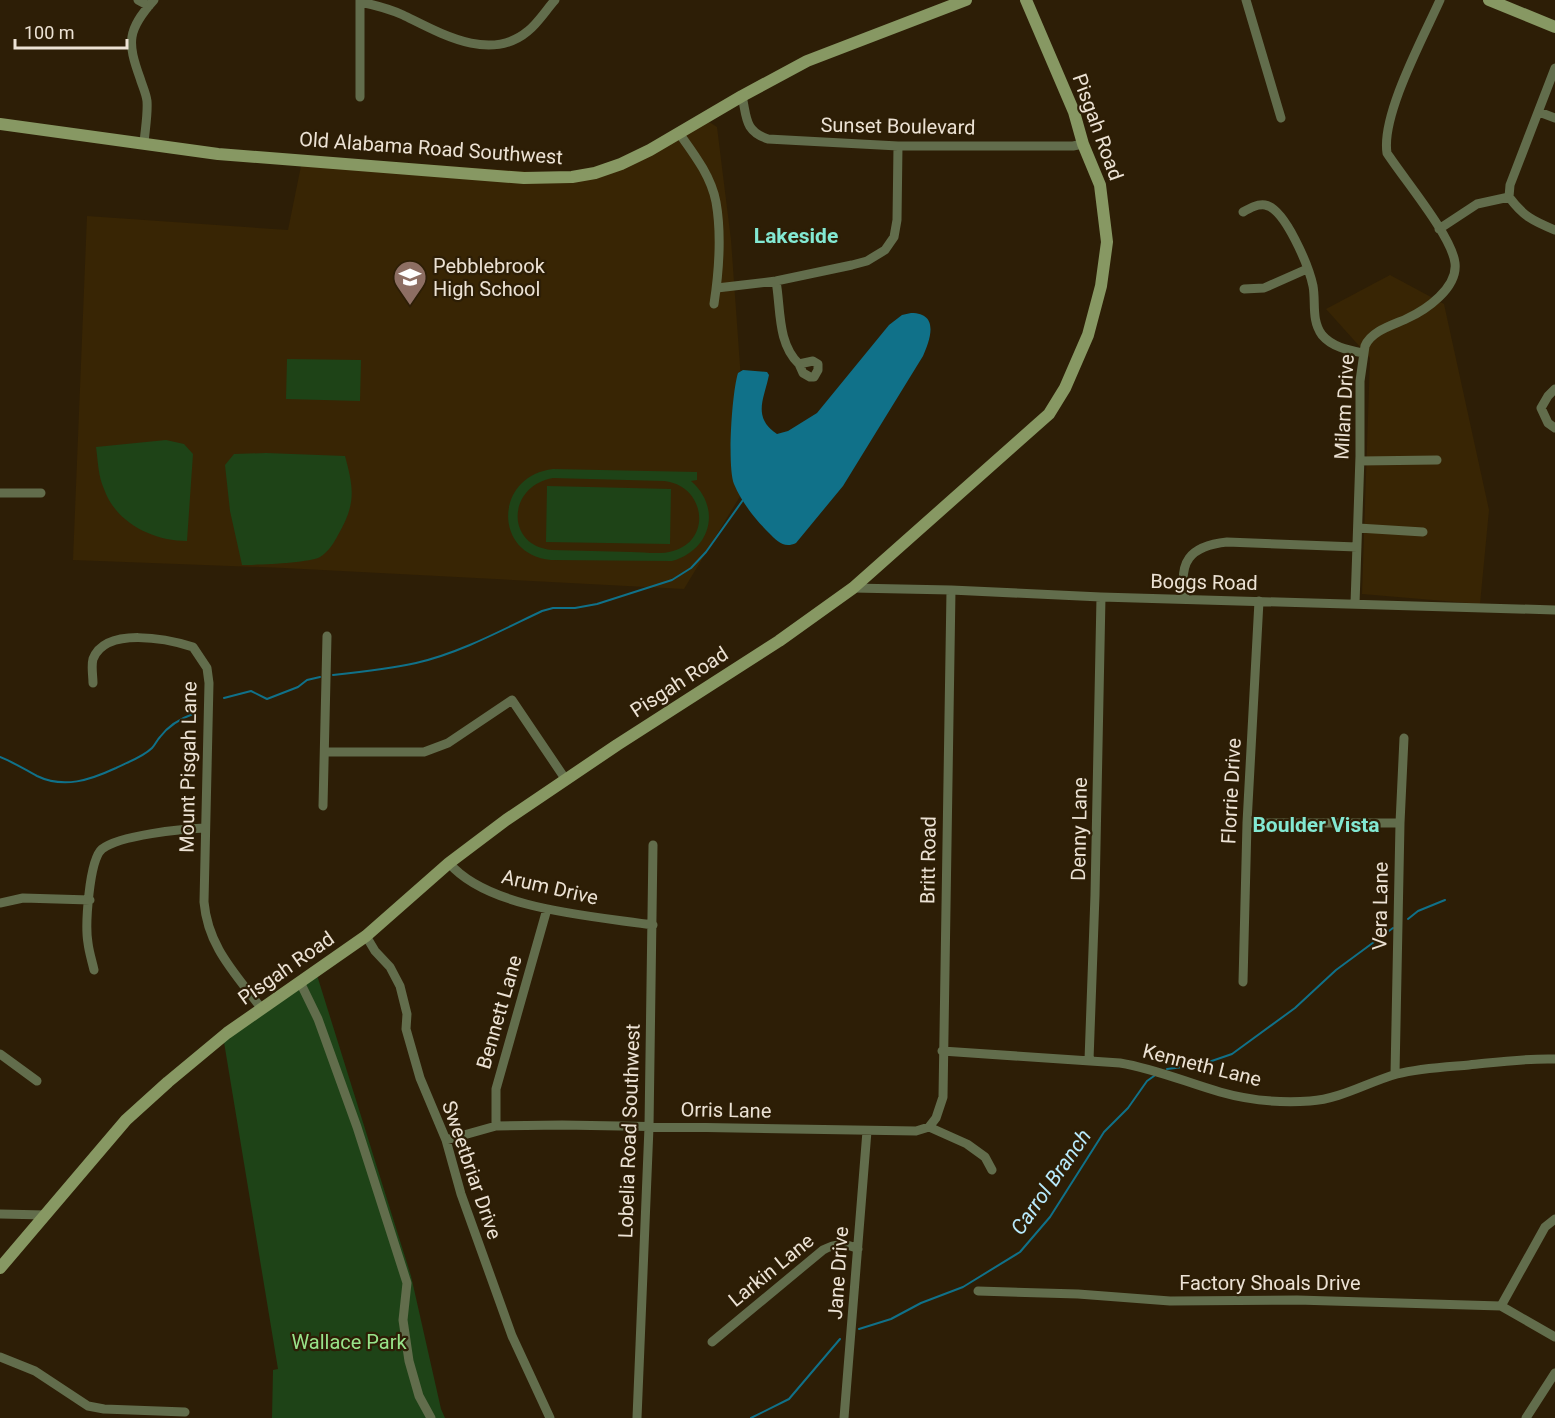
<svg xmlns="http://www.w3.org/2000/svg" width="1555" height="1418" font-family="Roboto,sans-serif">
<rect width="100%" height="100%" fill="#2d1e06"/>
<path fill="#382504" d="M706,120L717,127L731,240L746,449L742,493L684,589L284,568L73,560L87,216L288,230L303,156L578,175L637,155Z
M1390,275L1444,304L1489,510L1480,604L1362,594L1370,358L1326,309Z"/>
<path fill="#1e4317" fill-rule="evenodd" d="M287,359L361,360L360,401L286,399Z
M166,440L184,444L193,454L187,541C153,541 116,523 104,489C98,476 98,461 96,447Z
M266,453L345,456C354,489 356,504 338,535C334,543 328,552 320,557C309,563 256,565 242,565L230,511L225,465L234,454Z
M553,469L697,472V480L691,481C722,508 711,550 672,561L551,560C493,555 494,476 553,469ZM553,478L664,481C705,485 713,540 673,551C660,555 645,552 631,552C605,551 579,551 552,550C505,546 507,486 553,478Z
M547,486L671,489L670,544L546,542Z
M316,972L411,1276L441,1409L445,1418H272L273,1370L278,1369L223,1036Z"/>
<path fill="#107189" d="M911,313C940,313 930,340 923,356L843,486L796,543C784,549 777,541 769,533C755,519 742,503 734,484C727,466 732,392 738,373L743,370L767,372L769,375C764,399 752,417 777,434L788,431L817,413L889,325L902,315Z"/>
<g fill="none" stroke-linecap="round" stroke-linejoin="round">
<path stroke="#107189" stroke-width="2" d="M333,675C361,672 389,669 416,663C460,653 502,630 542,611L553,608H575L597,604L672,580L691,568L706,552L743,500
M224,698L251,691L267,699L298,687L307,680L320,677
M0,757C13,762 24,769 37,776C64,789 90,780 116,768C128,762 143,757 152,748C155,745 157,740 160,737C169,725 179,719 193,714
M1408,919L1418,911L1445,900
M1167,1069L1200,1065L1232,1054L1295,1008L1336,970L1393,928
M859,1329L891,1319L921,1303L963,1287L1020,1252L1050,1217L1104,1132L1128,1108L1147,1081L1154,1076
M751,1418L789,1399L840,1339"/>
<path stroke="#626d4c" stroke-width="9" d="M138,0L149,6
M360,0V97
M1246,0L1281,118
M360,2C375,5 390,9 403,15C440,33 490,63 528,31C538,23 546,10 555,0
M742,96C747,117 744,131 768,139L898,146H1073L1083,144
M1539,112L1555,118
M679,133C694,154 711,176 716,202C722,236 719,271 714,304
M144,143C145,130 148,114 147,101C146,93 142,85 140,78C127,42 127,30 154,0
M1509,197L1510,185L1555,68
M1509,197C1523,216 1533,221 1555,230
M1243,212C1250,208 1257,204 1265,205C1285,208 1309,267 1313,286C1316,302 1311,320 1322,335C1332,347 1348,350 1363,353
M1439,229L1477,204L1509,197
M776,281C781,309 777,343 799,364
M717,288L776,281L852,265L867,261L885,250L894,237L897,220L898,146
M1244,289L1264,288L1307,269
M813,361L818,364V370L814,377H810L803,373L799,364Z
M1555,389L1548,396L1541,408L1548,423L1555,428
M1360,461L1437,460
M0,493H41
M1358,528L1423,532
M853,588L951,590L1101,597L1555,610
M1185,599C1178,562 1189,546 1227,542L1357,547
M1355,604L1360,456V381L1365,346C1371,331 1393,325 1406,319C1426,310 1458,288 1455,263C1452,236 1403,178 1387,153C1381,115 1424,36 1440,0
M93,683C93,676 91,666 93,659C106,626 168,639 193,647L207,668L209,683L204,902C208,947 235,973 261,1008
M325,752H424L448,743L512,700L566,780
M323,806L327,636
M1247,823H1400
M449,863C489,910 594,916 653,925
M0,903L23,898L90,900
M366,936L375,951L390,967L400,986L407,1014L406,1029L420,1078L446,1140L461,1194L512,1336L550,1418
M94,970C92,961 89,952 88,943C85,926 89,860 102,849C120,835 182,829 205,828
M300,982L318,1019L357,1127L407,1283L403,1320L409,1361L419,1396L431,1418
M1243,982L1247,823L1259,601
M942,1051L1120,1063C1156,1069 1185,1082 1220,1092C1248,1100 1281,1103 1310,1101C1341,1099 1368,1082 1397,1074C1420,1068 1445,1067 1469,1065C1498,1062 1526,1058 1555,1059
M0,1054L37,1081
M1089,1060L1095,895L1101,597
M1395,1074L1400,823L1404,738
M496,1126V1089L547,909
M929,1127L936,1118L943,1097L951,590
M446,1140L496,1126L562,1125L916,1131L929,1127L967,1144L985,1157L992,1170
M0,1214L46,1215
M978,1291L1078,1294L1170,1301L1297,1300L1501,1306L1555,1337
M1501,1306L1545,1227L1555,1219
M712,1342L823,1250C836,1243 845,1243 858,1249
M0,1357L35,1371L88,1406L104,1409L185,1412
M637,1418L649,1127L653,845
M844,1418L867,1131
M1526,1418L1555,1373"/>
<path stroke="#879863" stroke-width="12" d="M1489,0L1555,27
M0,124L218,154L524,178L572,177L595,173L621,164L650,150L742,96L807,61L966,0
M0,1268L126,1120L168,1082L227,1033L366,936L449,863L506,820L617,745L779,641L853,588L1049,414L1065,388L1088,335L1101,286L1107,242L1100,185L1083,144L1074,112L1026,0"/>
</g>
<defs>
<symbol id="school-pin" viewBox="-11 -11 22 30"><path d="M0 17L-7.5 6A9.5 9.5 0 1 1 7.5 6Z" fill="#8d6e63" stroke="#2d1e06"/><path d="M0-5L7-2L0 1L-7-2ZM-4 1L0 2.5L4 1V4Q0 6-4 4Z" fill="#fff"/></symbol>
</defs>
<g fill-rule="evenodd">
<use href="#school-pin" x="391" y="258" width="38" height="52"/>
</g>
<g text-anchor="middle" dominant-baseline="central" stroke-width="4.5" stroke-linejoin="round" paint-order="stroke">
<g font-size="20" fill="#ece2d4" stroke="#2d1e06">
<text transform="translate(898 126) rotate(1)">Sunset Boulevard</text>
<text transform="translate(1098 127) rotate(70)">Pisgah Road</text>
<text transform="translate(431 148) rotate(4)">Old Alabama Road Southwest</text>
<text transform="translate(1344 407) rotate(-87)">Milam Drive</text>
<text transform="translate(1204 582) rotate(1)">Boggs Road</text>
<text transform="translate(679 682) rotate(-33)">Pisgah Road</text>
<text transform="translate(188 767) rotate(-89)">Mount Pisgah Lane</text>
<text transform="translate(1231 791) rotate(-87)">Florrie Drive</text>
<text transform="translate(1079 829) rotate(-89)">Denny Lane</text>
<text transform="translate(928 860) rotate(-89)">Britt Road</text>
<text transform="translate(550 887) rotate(13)">Arum Drive</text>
<text transform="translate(1380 906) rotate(-89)">Vera Lane</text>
<text transform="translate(286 968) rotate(-35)">Pisgah Road</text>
<text transform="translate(499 1012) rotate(-74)">Bennett Lane</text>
<text transform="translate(1202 1065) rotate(14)">Kenneth Lane</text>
<text transform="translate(726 1110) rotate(1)">Orris Lane</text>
<text transform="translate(629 1131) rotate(-88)">Lobelia Road Southwest</text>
<text transform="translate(472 1170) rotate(71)">Sweetbriar Drive</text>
<text transform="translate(771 1270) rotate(-39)">Larkin Lane</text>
<text transform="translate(838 1273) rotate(-86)">Jane Drive</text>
<text x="1270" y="1283">Factory Shoals Drive</text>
</g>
<g font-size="20" fill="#ece2d4" stroke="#2d1e06" text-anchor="start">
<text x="433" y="266">Pebblebrook<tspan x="433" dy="23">High School</tspan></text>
</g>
<g font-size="20" fill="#98e38a" stroke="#2d1e06">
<text x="349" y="1342">Wallace Park</text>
</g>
<g font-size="21" font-weight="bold" fill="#83e8d2" stroke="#2d1e06">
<text x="796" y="236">Lakeside</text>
<text x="1316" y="825">Boulder Vista</text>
</g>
<g font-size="21" font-style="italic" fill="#b9ebfd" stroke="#2d1e06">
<text transform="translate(1051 1182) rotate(-55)">Carrol Branch</text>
</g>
</g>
<path d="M15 39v9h112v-9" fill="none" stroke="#ece2d4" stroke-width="3"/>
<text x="24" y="39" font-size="18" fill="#ece2d4" stroke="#2d1e06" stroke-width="4.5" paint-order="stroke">100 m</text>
</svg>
